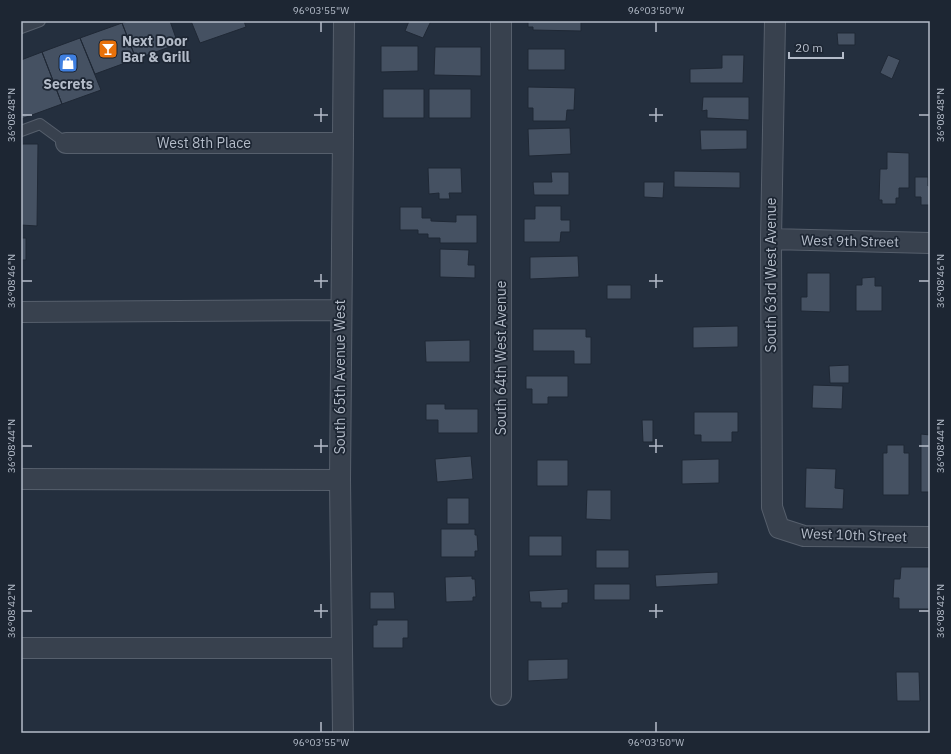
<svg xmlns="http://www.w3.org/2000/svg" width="951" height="754" font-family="'IBM Plex Sans',sans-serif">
<rect width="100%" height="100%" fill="#242f3e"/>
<path fill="#455162" stroke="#1f2835" d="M128,21H170L178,44L136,59L122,23Z
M191,21H244L246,27L200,43Z
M409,21H431L423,38L405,31Z
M528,21H581V31L533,30V27H528Z
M122,23L136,59L95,74L80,38Z
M837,33H855V45H838Z
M80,38L101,90L62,104L42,52Z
M381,46H418V71L381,72Z
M435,47H481V76L434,75Z
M528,49H565V70H528Z
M42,52L62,104L21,119V60Z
M722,55H744L743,83H690V69L722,68Z
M888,55L900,60L892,79L880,73Z
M528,87L575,88L574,110H567L566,121H533V108H528Z
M383,89H424V118H383Z
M429,89H471V118H429Z
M703,97H749V120L707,118V110L702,111Z
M570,128L571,154L529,156L528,129Z
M700,130H747V149L701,150Z
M21,144H38L37,226L21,225Z
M887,152L909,153V188H899V198H896V204H882V200H879L880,169H887Z
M428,168H461L462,193H449L450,199H439V193L429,194Z
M674,171L740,172V188L674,187Z
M551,172H569V195H534L533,182H552Z
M915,177H928V186H930V205H921V197H915Z
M644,182H664L663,198L644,197Z
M535,206H561V220H570V232H561L560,242H524V219H535Z
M400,207H422V218H431V221L456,222V215H477V243H440V238H428V234H418V230H400Z
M21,238H26V260H21Z
M440,249L469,250L468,265H475V278L440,277Z
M578,256L579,277L530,279V257Z
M807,273H830V312L801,311V297H807Z
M875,277V286H882V311H856V285H862V278Z
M607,285H631V299H607Z
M738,326V347L693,348V327Z
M533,329H586V337H591V364H574V351H533Z
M470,340V362H426L425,341Z
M849,365V383H830L829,366Z
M526,376H568V397H548V404H532V389H526Z
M813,385L843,386L842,409L812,408Z
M426,404H445V409H478V433H438V420H426Z
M694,412H738V432H732V442H701V435H694Z
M642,420H653V442H643Z
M921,434L930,435V492H921Z
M887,445H904V453H909V495H883V453H887Z
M471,456L473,479L437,482L435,459Z
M719,459V483L682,484V460Z
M537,460H568V486H537Z
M806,468L836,469L835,488L844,489L843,509L805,508Z
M587,490H611V520L586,519Z
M447,498H469V524H447Z
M441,529H475V535H477L478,551H475V557H441Z
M529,536H562V556H529Z
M596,550H629V568H596Z
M901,567H930V609H899V598H893L894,579H900Z
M718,572V584L656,587L655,575Z
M472,576V579H475L476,597H473V601L446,602L445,577Z
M594,584H630V600H594Z
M568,589V603H562V608H541V602H530L529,591Z
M370,592H394L395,609H370Z
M377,620H408V638H403V648H373V625H377Z
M568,659V679L528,681V660Z
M896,672H919L920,701H897Z"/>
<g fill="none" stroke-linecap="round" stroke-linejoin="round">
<defs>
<path id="lane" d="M21,28L40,21
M21,131L40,124L66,143"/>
<path id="street" d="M775,21L771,239L772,507L779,528L804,536L930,537
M66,143H342
M771,239L930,243
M21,312L341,310
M21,479L340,480
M21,648H341
M501,695V21
M343,733L340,480L344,21"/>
</defs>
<use href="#lane" stroke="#565f6c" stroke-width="12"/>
<use href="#street" stroke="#565f6c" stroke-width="22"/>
<use href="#lane" stroke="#38414e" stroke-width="10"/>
<use href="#street" stroke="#38414e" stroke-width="20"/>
</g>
<path fill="none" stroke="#b4bcc9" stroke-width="1.5" d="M321,22V32M656,22V32M321,108V122M656,108V122M22,115H32M314,115H328M649,115H663M919,115H929M321,274V288M656,274V288M22,281H32M314,281H328M649,281H663M919,281H929M321,439V453M656,439V453M22,446H32M314,446H328M649,446H663M919,446H929M321,604V618M656,604V618M22,611H32M314,611H328M649,611H663M919,611H929M321,722V732M656,722V732"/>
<defs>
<symbol id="bar-square" viewBox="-11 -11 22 22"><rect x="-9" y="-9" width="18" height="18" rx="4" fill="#e8710a" stroke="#1d2633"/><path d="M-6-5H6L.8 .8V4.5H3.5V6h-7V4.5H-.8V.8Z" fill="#fff"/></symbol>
<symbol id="shop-square" viewBox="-11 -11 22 22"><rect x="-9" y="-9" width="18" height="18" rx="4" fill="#3f7fe0" stroke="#1d2633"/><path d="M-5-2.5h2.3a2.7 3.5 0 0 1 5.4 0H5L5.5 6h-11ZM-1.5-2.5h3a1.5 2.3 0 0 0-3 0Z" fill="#fff"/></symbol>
</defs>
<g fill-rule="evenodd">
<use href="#bar-square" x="97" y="38" width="22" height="22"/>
<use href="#shop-square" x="57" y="52" width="22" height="22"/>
</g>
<g text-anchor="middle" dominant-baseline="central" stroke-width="3.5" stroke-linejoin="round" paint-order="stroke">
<g font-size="14" font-weight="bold" fill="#b4bcc9" stroke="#1d2633" text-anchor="start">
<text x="122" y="41">Next Door<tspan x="122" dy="16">Bar &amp; Grill</tspan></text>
<text x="68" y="84" text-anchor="middle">Secrets</text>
</g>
<g font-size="14" fill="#b4bcc9" stroke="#1d2633">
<text x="204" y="143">West 8th Place</text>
<text transform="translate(850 241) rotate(1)">West 9th Street</text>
<text transform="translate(771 275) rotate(-90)">South 63rd West Avenue</text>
<text transform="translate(501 358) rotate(-90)">South 64th West Avenue</text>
<text transform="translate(340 377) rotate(-90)">South 65th Avenue West</text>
<text transform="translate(854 535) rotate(2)">West 10th Street</text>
</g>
</g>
<rect width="951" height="754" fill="none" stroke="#1d2633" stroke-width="44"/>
<path d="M789 52v6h54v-6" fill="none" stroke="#b4bcc9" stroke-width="2"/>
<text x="795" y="52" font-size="12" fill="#b4bcc9" stroke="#1d2633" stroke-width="3" paint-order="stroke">20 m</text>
<rect x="22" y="22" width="907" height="710" fill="none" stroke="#b4bcc9" stroke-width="1.5"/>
<g font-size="10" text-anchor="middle" fill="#b4bcc9">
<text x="321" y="14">96°03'55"W</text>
<text x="656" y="14">96°03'50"W</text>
<text transform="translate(11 115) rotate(-90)" y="4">36°08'48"N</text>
<text transform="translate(940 115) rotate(-90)" y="4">36°08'48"N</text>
<text transform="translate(11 281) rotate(-90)" y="4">36°08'46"N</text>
<text transform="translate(940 281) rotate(-90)" y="4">36°08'46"N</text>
<text transform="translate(11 446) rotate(-90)" y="4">36°08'44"N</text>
<text transform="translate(940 446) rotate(-90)" y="4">36°08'44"N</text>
<text transform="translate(11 611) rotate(-90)" y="4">36°08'42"N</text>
<text transform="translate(940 611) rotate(-90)" y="4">36°08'42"N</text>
<text x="321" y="746">96°03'55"W</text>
<text x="656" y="746">96°03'50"W</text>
</g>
</svg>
